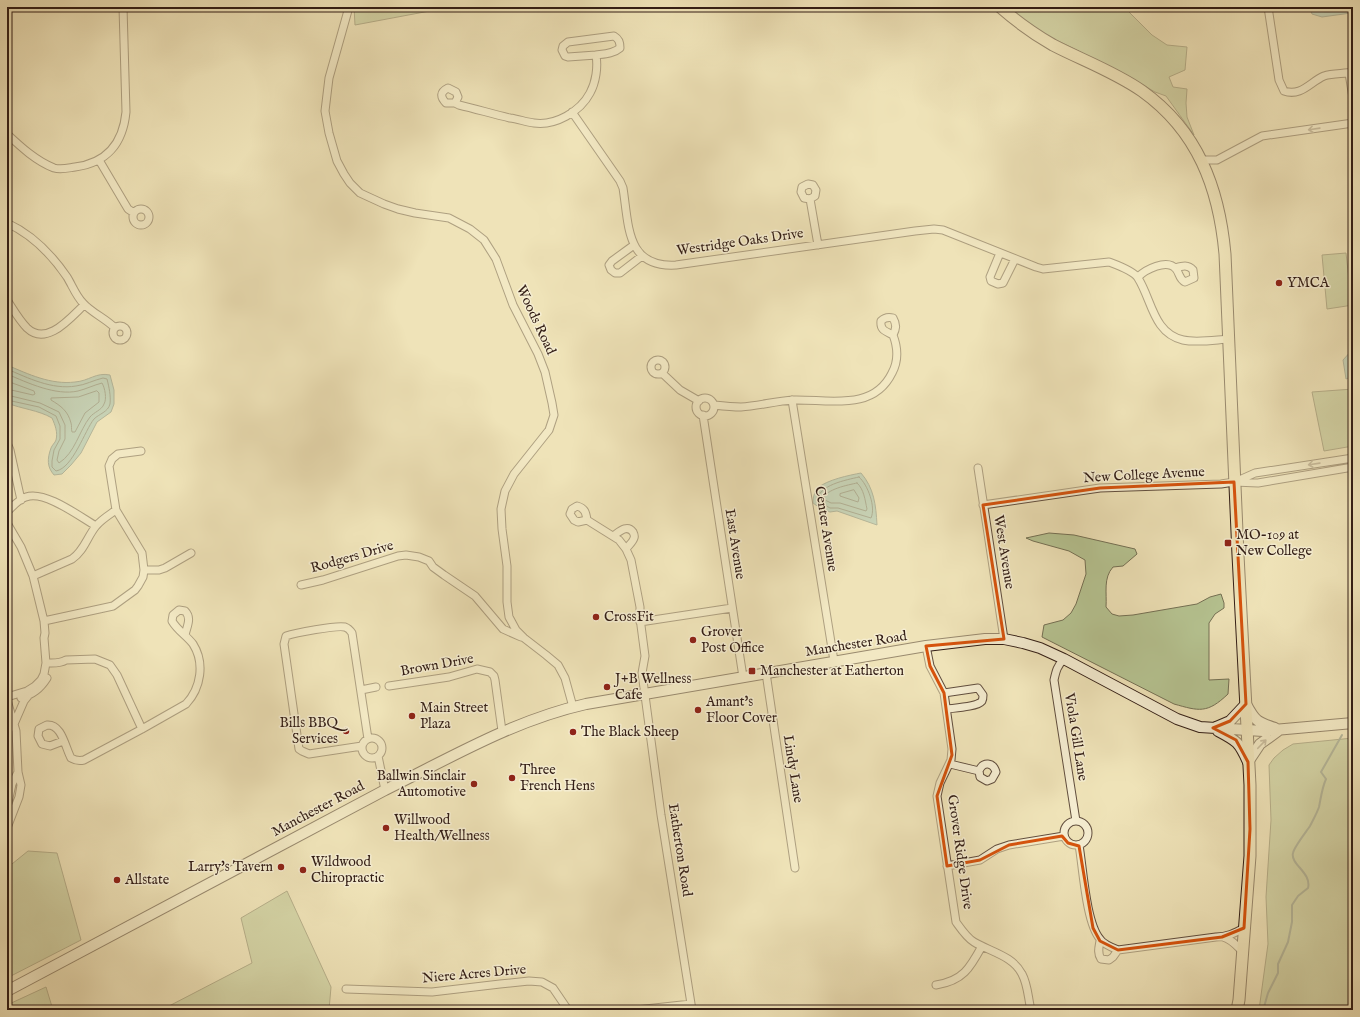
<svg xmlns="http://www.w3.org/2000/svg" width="1360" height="1017" font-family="'IM FELL English',serif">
<rect width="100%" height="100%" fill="#efe3b8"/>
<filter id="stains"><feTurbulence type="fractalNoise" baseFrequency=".005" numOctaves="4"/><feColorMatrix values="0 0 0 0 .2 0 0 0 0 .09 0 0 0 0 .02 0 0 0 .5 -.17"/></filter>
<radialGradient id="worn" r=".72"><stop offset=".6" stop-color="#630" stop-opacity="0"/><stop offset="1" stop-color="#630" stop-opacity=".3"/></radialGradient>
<path fill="#b6c492" stroke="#747054" d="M354,7H451L355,25Z
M1010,7H1124L1152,35L1167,45L1187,47L1185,70L1169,77L1173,87L1187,89L1186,103L1187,117L1194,135L1166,96L1155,92L1119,71L1048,36L1022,19Z
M1346,253L1350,289H1353V305L1327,309L1322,255Z
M1353,389V446L1324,451L1312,392Z
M1049,533L1074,535L1135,549L1137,554L1123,566L1113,567C1103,578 1107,593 1106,607L1112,614L1119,616L1133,615L1197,604L1210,597L1221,594L1224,603V608L1215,614L1209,623V680L1229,679L1228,694C1207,714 1199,711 1174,704L1042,637L1044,625L1063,620L1071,613L1076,604L1086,574L1085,560L1069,551L1033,541L1026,538Z
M1353,738V1010H1259L1268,944L1266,897L1271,820L1269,765L1274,758L1283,750L1293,744Z
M28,851L57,853L81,940L7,978V868Z
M287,891L331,987L329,1010H168L169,1006L252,963L241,918Z
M46,987L53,1010H7V1005Z"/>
<path fill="#9abeb3" stroke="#707e74" d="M1309,7H1353V11L1351,13L1322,17L1312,14Z
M1353,349V376L1346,379L1343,360Z
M7,365C28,374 51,385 75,382C89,381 96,372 110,375L114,390V404L111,412L97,422L81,453L71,465L62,474L54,475C47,467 47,459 51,448C52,445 55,443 56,440C58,432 55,425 52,418C38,410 22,409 7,403Z
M861,473C874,488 876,505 877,525L837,511L830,512L820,508L813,503C813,497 814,493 818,488C826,480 850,475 861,473Z"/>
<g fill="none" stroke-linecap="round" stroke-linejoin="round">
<path stroke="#666e64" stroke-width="1" d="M1313,7L1315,10C1328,14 1340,10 1353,8
M7,369C28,378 52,390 76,386C85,385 94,380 103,378L107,379C109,387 111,396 110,404C108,412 99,414 94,419C85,430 73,468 56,471L52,467V461L54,450L60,439V426L56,416L39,407L7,400
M7,374C28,383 56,396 78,391C86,389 94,385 102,383C105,388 107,399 104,404C102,410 94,412 90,417C79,431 75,453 59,463L57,460L59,451L65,439V425L59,412L40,403L7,395
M7,381L34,391L35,394L33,395L7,389
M97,391L99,393V402L85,413L75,432H72C71,429 72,426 71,423C68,411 61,406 51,400V398L78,397Z
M859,477C868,485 876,507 871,518L838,508H830L817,501C818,485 846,480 859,477Z
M857,483C864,489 865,500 867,509L866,511L840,503H831L823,499C826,489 848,485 857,483Z
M854,490L859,498L858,502L840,496V494Z"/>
<path stroke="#707e74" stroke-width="2" d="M1353,690L1350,694L1353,697
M1264,1010V1007L1268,993L1278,973V964L1288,942L1292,922V905L1298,896L1308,888C1312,873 1290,864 1293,853C1294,847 1306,832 1310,826C1313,820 1317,813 1319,807C1321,797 1322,788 1326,779L1321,772L1342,735"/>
<defs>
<path id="street" d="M349,7L329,78L325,111L329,133L337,161L344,174L350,183L360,193L384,204L398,209L415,213L449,218L470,229L484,240L496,259L513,305L538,354L545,372L552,403L554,415L549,430L514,474L505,491L501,509L502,529L507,566V602L509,617L516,630L524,638L546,655L558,665L565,678L573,707
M1268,7L1279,80L1284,91C1301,97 1310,82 1324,76C1333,73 1344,74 1353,72
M7,22V41
M1349,73L1353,98
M455,103L458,97L456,92L448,88C440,92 440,97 446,103H455L459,105C476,109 493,114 510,118C518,119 526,122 534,123C555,126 580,112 590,93C596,82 598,67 596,55L568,57L565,56L562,50L563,46L568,42L614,36C619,39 620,42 620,48C613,54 604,54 596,55
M572,112L620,181L623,188C629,226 626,268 676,265L915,231L934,229L943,230L1036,267L1043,269L1109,262C1117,265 1134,271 1138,278C1152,300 1153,333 1183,340C1197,343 1214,340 1229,339
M7,134C21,147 36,161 54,168C61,170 68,168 75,167C107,163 123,143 126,112L123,7
M99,160L125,204L128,209L134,213
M1202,160H1217L1262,136L1353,123
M810,199L804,198L801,192L802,187L808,184L813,185L816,190L815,196L810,199L818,245
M133 217a8 8 0 1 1 16 0a8 8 0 1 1-16 0Z
M7,223C31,234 52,255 67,277C72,285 76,296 83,303C92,313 105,318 115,328
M634,245L612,261L609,265L611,270L615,273H620L642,256
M1000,253L990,277L991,281L998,284L1003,283L1015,259
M1138,277C1145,270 1167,258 1176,269C1180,274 1179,279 1185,282L1194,278L1193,270C1188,264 1182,266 1175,268
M7,300C13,309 19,320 27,328C47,347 71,317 84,305
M113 333a7 7 0 1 1 14 0a7 7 0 1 1-14 0Z
M651 367a7 7 0 1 1 14 0a7 7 0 1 1-14 0Z
M662,373L680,390L699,401
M696 407a9 9 0 1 1 18 0a9 9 0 1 1-18 0Z
M792,400L834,661
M714,405C723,406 732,407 741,407C758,406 776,401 793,400C828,399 873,412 892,373C899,360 898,348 893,335C896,329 897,325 893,318C889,317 885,317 881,321C880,330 885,331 893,335
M703,415L743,677
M7,443L10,450L21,500
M978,468L1004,639
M1237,481L1255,473L1353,458
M983,505L1100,488L1221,484L1234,482L1258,483L1353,467
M7,512C13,506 19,499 26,497C45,490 80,517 96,526
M587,520L578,522L574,520L570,514L572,509L577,506C585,508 586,513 587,520L619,540L626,549L631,560L640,607V618L645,656L642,673L661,815L692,1010
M7,523L21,547L33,576L44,621L45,633L44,638L46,663L44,674L41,680L35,686L27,691L7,697
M613,536C619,532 627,524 633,532C634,534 635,536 634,538C633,542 628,546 626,549
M144,570H159L165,568L191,553
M33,576L72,559C84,551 87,537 96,526C102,519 109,515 116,510
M301,585L323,580L398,556L406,555L419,557L429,561L433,567L444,575L475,596L503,629L521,637
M44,621L113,606L135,590L138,586L143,577L144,570L142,553L116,510L109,466L112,459L118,454L141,451
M640,622L732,608
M926,646L930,666L944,693L952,749L951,760L940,783L937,796L956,922C961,929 967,938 974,942C991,952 1013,956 1022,974C1028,985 1028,998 1031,1010
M1064,659C1057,666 1056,671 1054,680L1076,821
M46,663C52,663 60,664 66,660L95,659L110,665L117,675L142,729
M766,673L795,868
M389,686L449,677L477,669L490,672L494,676L495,680L502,731
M361,690L376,687
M944,693L978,688L983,695C983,697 983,699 982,701C977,707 954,708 947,709
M21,698C33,694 40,689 47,678
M7,700L16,731L18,772L21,785L19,797L7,828
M14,724L24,701L28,696
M362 748a10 10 0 1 1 20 0a10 10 0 1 1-20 0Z
M63,741L50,746L42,744L38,736L39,729L47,725C62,724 65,747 71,758C76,761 79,761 84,760L142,729L186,704C201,688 205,663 193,644C187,636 177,630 172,621L173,615L179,610L185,611C192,618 187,626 185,635
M362,746L309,754L302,751L299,749L284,644L286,636C295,633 336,625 345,627C348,628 350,630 352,633L368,739
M378,756L385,790
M950,764L979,771C983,761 993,762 996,772L992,779L987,781L980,777L979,771
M7,807L12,784L18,772
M1064 833a12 12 0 1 1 24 0a12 12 0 1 1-24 0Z
M1079,845C1083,868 1086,923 1100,939C1103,944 1113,948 1118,950L1216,937C1227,937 1235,933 1244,928
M947,866L980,860L997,849L1009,845L1064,836
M1223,937C1231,939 1236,945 1242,951
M1100,941C1099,947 1097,953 1101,959L1109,960L1113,957L1118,950
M936,985C963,981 970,968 982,946
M346,989L432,992L500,984L529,981L542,982L553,988L568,1010
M636,1010L691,1004"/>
<path id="secondary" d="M1216,727L1230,721L1246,704C1255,721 1257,722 1275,728
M1218,731C1237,741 1239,742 1248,762
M1248,762L1260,744L1278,731
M7,991L385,790C450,758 514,720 586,704L926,646L985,639H1004L1023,643L1040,648L1064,659L1177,719L1200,727L1263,731L1353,723"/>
<path id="primary" d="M1000,7C1017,22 1034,34 1053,45C1082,60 1115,72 1142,91C1198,131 1219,188 1225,254L1238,555L1250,785V856L1239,1000L1237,1010"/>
</defs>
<use href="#street" stroke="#614e3e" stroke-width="9"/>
<use href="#secondary" stroke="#321d15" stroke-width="12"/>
<use href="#primary" stroke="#321d15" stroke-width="13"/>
<use href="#street" stroke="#f5edd1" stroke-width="7"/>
<use href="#secondary" stroke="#f5edd1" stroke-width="10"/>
<use href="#primary" stroke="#efe3b8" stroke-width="11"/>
</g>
<defs><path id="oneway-shaft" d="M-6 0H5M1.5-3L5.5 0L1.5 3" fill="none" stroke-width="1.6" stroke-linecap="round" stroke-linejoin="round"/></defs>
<g stroke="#9d8f7c">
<use href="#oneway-shaft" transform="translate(1314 129) rotate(172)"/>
<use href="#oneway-shaft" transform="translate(1314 464) rotate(172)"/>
<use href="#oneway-shaft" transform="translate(1262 744) rotate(-46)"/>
</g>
<path d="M0 0H1360V1017H0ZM1234,482L1246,704L1230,721L1213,728L1236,740L1248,762L1250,829L1244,928L1222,937L1118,950L1100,941L1093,928L1079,846L1068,843L1062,836L1009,845L980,860L947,866L937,796L952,755L944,693L930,666L926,646L1004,639L983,505L1100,488Z" fill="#efe3b8" fill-opacity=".55" fill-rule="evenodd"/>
<path fill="none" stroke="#d6530d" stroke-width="3" stroke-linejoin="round" d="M1234,482L1246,704L1230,721L1213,728L1236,740L1248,762L1250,829L1244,928L1222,937L1118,950L1100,941L1093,928L1079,846L1068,843L1062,836L1009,845L980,860L947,866L937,796L952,755L944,693L930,666L926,646L1004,639L983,505L1100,488Z"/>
<g fill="#8f2418" stroke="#f5edd1" stroke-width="1.5">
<circle cx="1279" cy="283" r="4"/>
<rect x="1224" y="539" width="8" height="8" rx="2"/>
<circle cx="596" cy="617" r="4"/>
<circle cx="693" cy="640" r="4"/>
<rect x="748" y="667" width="8" height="8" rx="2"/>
<circle cx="607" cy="687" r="4"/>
<circle cx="698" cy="710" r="4"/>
<circle cx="412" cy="716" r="4"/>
<circle cx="346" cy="731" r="4"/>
<circle cx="573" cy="732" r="4"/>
<circle cx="512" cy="778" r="4"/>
<circle cx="474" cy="784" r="4"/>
<circle cx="386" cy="828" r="4"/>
<circle cx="281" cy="867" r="4"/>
<circle cx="303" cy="870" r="4"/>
<circle cx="117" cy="880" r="4"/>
</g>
<g text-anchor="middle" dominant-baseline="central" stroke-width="3" stroke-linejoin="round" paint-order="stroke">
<g font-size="14" fill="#321d15" stroke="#f5edd1">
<text transform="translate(740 242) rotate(-8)">Westridge Oaks Drive</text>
<text transform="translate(536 320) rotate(65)">Woods Road</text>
<text transform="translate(1144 475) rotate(-3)">New College Avenue</text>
<text transform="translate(826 529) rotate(81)">Center Avenue</text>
<text transform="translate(735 544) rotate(81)">East Avenue</text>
<text transform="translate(1004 552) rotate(81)">West Avenue</text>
<text transform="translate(352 557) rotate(-16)">Rodgers Drive</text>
<text transform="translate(856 644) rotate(-9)">Manchester Road</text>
<text transform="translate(437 665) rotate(-10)">Brown Drive</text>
<text transform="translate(1076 737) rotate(81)">Viola Gill Lane</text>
<text transform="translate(793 769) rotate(81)">Lindy Lane</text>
<text transform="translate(318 809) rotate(-28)">Manchester Road</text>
<text transform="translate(680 850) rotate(81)">Eatherton Road</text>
<text transform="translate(960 852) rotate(82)">Grover Ridge Drive</text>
<text transform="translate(474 974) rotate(-5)">Niere Acres Drive</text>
</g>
<g font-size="14" fill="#321d15" stroke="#f5edd1" text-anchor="start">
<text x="1287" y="283">YMCA</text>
<text x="1236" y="535">MO-109 at<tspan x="1236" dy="16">New College</tspan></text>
<text x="604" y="617">CrossFit</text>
<text x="701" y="632">Grover<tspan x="701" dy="16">Post Office</tspan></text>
<text x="760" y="671">Manchester at Eatherton</text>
<text x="615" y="679">J+B Wellness<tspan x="615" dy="16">Cafe</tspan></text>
<text x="706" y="702">Amant's<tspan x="706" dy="16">Floor Cover</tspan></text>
<text x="420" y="708">Main Street<tspan x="420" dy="16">Plaza</tspan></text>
<text x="338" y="723" text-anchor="end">Bills BBQ<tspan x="338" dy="16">Services</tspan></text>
<text x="581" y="732">The Black Sheep</text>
<text x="520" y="770">Three<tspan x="520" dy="16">French Hens</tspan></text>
<text x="466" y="776" text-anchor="end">Ballwin Sinclair<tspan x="466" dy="16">Automotive</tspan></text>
<text x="394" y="820">Willwood<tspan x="394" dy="16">Health/Wellness</tspan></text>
<text x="311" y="862">Wildwood<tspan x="311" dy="16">Chiropractic</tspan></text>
<text x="273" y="867" text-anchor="end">Larry's Tavern</text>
<text x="125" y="880">Allstate</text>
</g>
</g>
<rect width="1360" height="1017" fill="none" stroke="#efe3b8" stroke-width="24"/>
<rect x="8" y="8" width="1344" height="1001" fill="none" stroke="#321d15" stroke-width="2"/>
<rect x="12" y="12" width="1336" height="993" fill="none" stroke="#321d15"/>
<rect width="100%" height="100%" filter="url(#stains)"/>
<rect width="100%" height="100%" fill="url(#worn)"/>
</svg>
